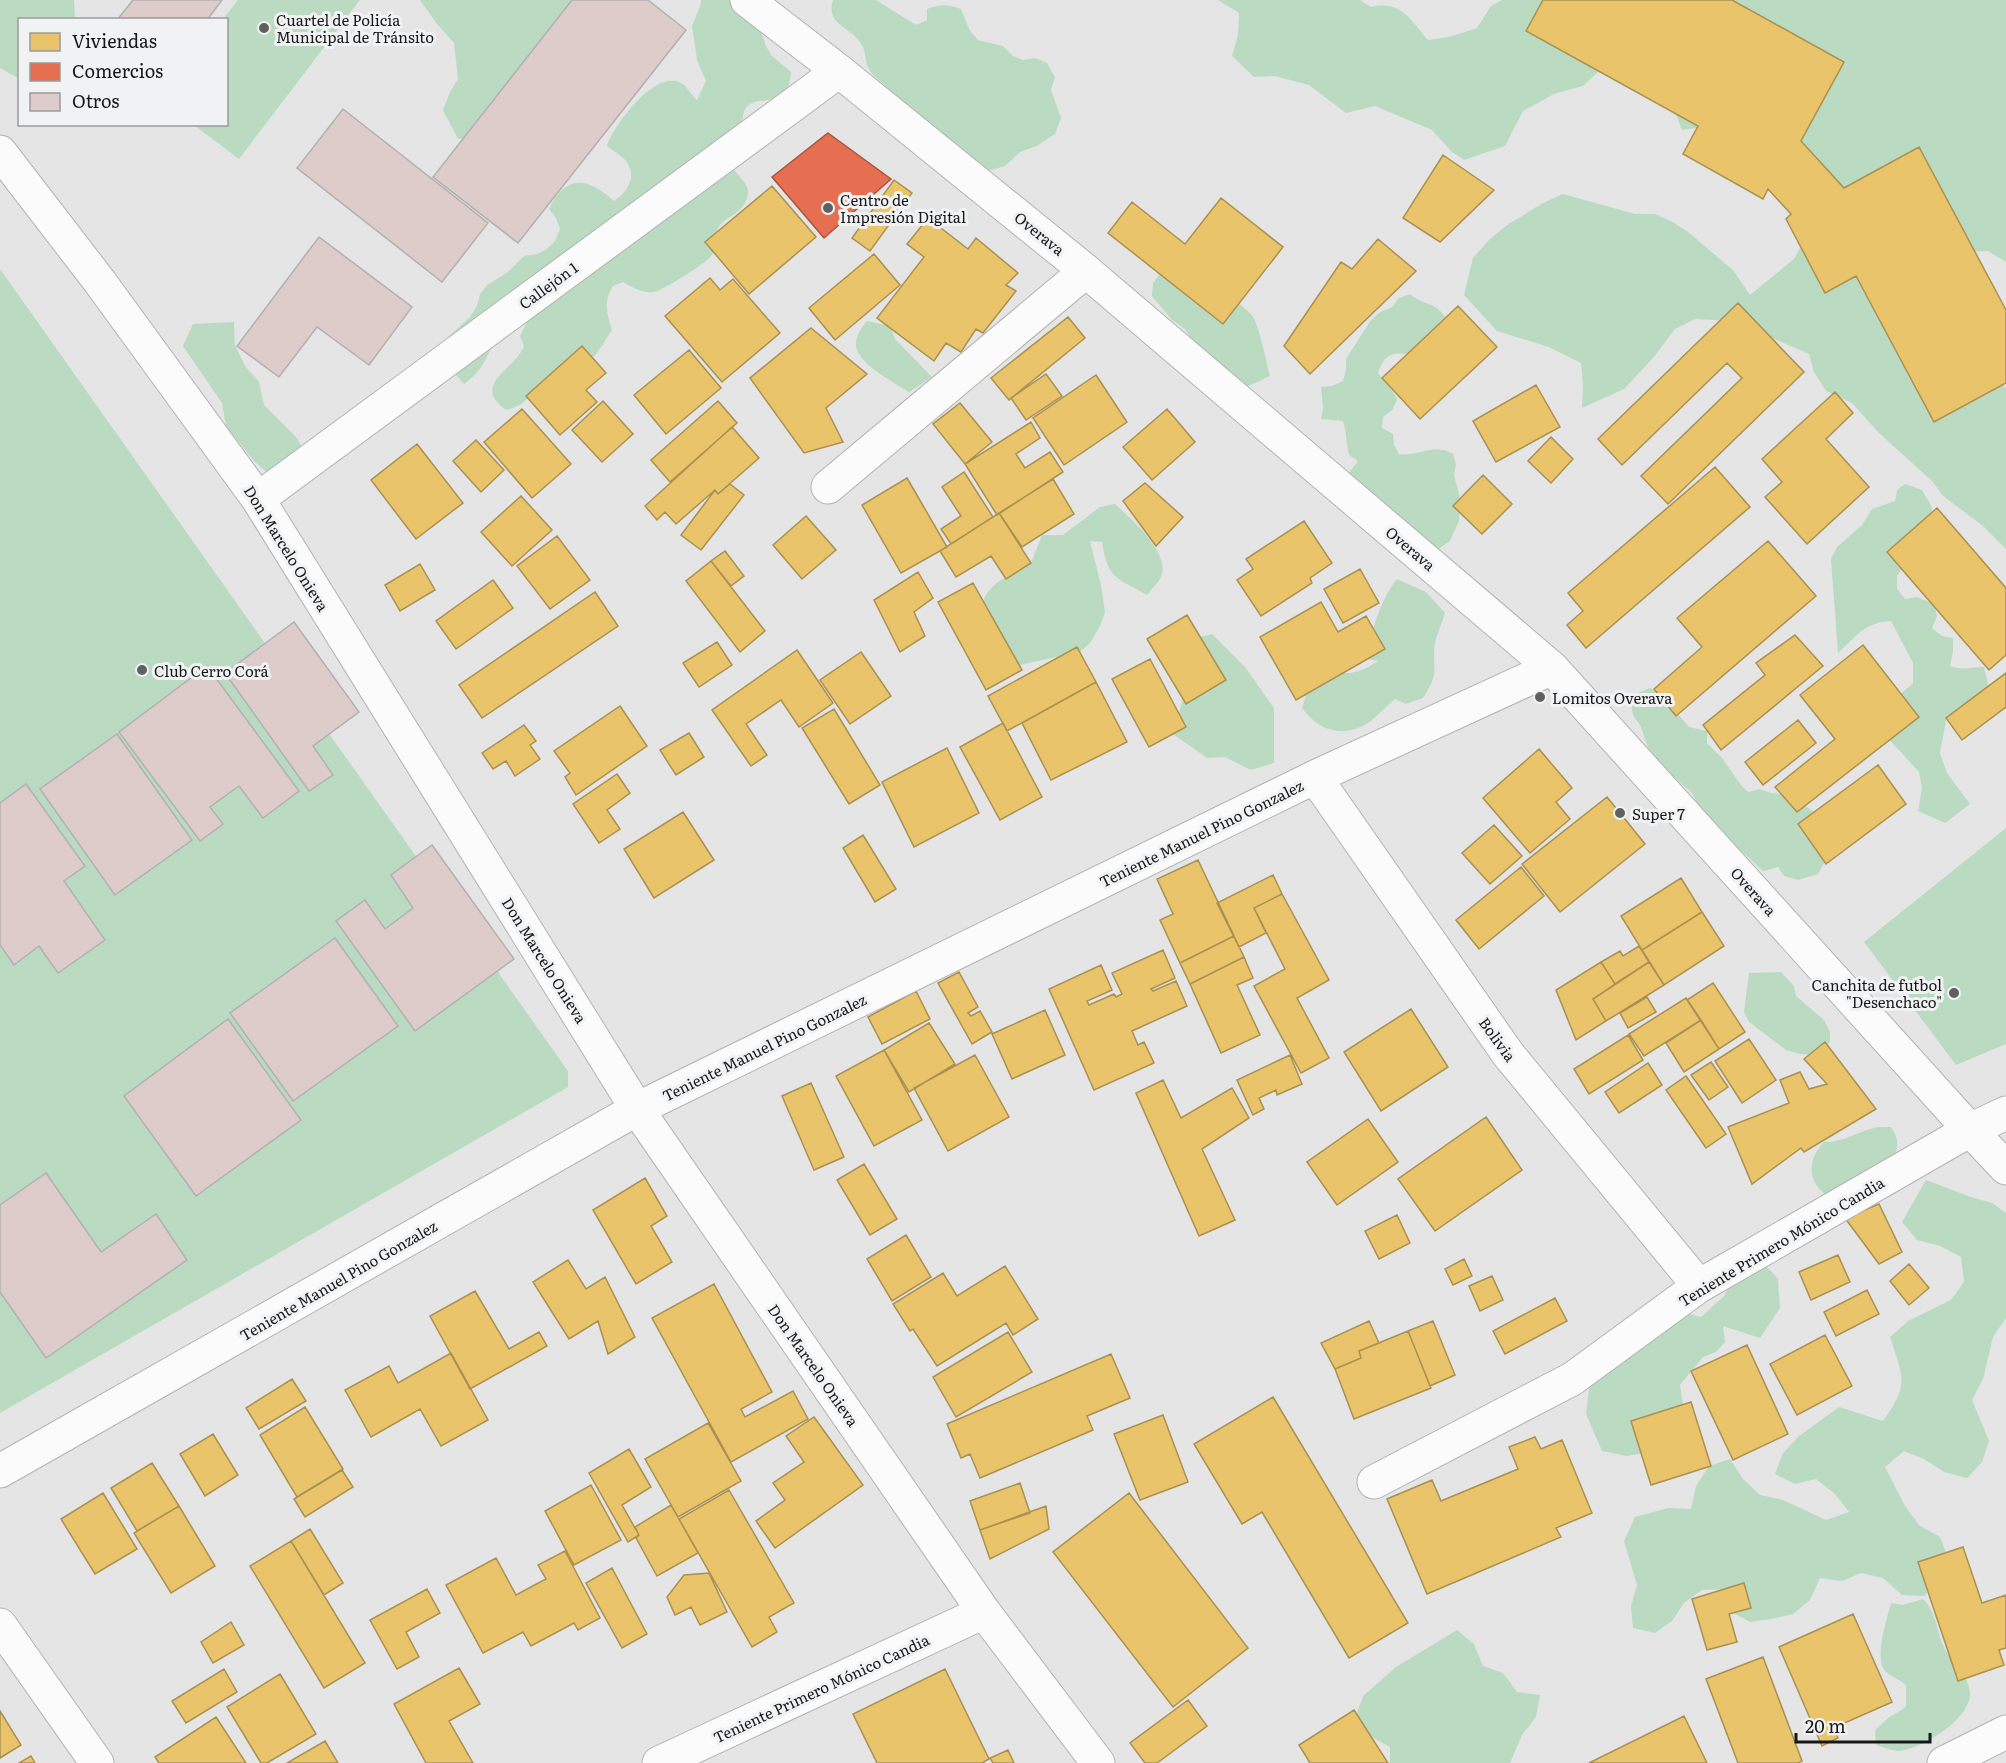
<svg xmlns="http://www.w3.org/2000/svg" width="2006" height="1763" font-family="Literata,serif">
<rect width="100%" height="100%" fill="#e5e5e5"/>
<path fill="#badbc2" d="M0,0H74L75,19L20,20L19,76L16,77L0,68Z
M238,0H360L239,159L194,125L226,124V20L223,19Z
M420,0H597L471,137L458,139L443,110L450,92L458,79L454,43L437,24Z
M701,0H743L755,14L766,46L772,56L791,72C788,114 757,91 745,109C743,112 743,118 742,122C738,136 734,150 730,164C735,174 750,184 748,194C745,212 731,214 721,224C712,233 718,245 712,255C708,262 662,291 654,292C643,294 632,287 623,282L613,286C603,302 607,313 612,330C606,338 600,351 593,357C584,365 564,368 553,373C531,385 534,404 506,410C470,384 515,370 524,346L520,336L526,324L523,313L502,318C493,342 487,369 464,384L449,367L441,355L445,340L470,317L477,306L480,294L487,285L508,272L524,256L537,254L547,249L555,241L560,229L556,218L549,209C566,174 587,177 614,201C627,193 638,176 626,161C621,155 613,151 607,146C614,125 655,69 681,83C687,86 692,96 697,100L706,81L697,60L692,26L701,4Z
M833,0H876L916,25L927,20V9C940,4 948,4 961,9L970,31L978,40L1003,46L1013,56L1023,60L1035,58L1047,63L1055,77L1051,90L1061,118L1055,134L1037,146L1020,152L1005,166L971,176L895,101C887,81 877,83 869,69C865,63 866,53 863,47C853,26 825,27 833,0Z
M1218,0H1360L1371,7C1401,0 1410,19 1428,40L1449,37L1477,28L1491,6L1502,0H1583L1601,69L1583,86L1554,94L1523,111L1505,146L1464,160L1452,152L1432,130L1375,106L1346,113L1309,85L1275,76L1254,77L1232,56L1238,35L1239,13Z
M1648,0H2006V262L1988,251L1962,252L1988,369L2006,388V549L1983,526L1943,496L1932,481L1879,433L1852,403L1826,391L1814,372L1809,354L1733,321L1695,319L1675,329L1653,358L1624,389L1582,408L1583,384L1581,363L1549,347L1497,331L1464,295L1473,258L1489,240L1507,225L1543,203L1563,194L1635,214H1655L1671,221L1688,232L1733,270L1750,295L1794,259L1824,205L1712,126L1682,130L1675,112Z
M0,269L568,1071V1087L0,1413Z
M1160,274C1185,282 1238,294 1253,317C1260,329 1266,361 1270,376L1244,388L1200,352L1185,329L1172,320L1152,296L1153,283Z
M1410,294C1426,307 1436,301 1447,320L1412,356C1393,350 1384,354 1378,373C1385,383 1393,388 1397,400L1392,410L1383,417L1382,428L1393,434L1394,445L1399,454C1421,457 1432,442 1453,454L1456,464L1454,475L1460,498L1459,521L1450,541L1431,554L1344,479L1358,461L1349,455C1346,443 1347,432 1343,421L1321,419L1323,408L1321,387L1332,386L1343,381L1346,370V359L1371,320L1380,312L1392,307L1399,298Z
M867,321L890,326L895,339L932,377L909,392C895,383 853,362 856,342C857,334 862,327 867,321Z
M234,322L235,345L245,366L259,382L264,405L296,437L308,457L289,492L254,461L226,426L222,403L183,346L193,324Z
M1905,484L1922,490L1932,507V521L1897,576V589L1905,599L1917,597L1934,604L1937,616L1932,628L1942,636L1953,638V652L1950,666C1964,671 1970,667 1984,667L1992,701L1965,719L1947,715L1940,753L1947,773L1970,804L1945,823L1918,811L1922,788L1919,772L1885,735L1876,716L1913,683V663L1891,621C1863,623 1857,636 1838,653L1831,559L1837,547L1862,525L1872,509L1895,501L1897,490Z
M1115,504C1129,517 1171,553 1161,576C1159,582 1152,589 1147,595C1116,577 1108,580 1102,542L1090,541L1101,585L1105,612L1100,626L1090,643L1080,652L1010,667C1005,656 983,622 982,613C978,588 1013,572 1031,563L1042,535H1063L1100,507Z
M1397,579L1426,592L1445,613C1442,624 1435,638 1434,649C1434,675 1438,674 1423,698L1406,704L1395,699C1387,706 1379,714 1371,721C1345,739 1319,732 1302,708L1306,696L1301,697L1326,671C1349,675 1359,674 1378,661L1366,659C1372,632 1379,601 1397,579Z
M1212,634L1245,667L1274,708V763L1251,770L1225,757L1207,758L1173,734L1190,674L1188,658L1200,637Z
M1650,688L1660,693L1689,727L1707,731V743L1722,758L1741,785L1748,792L1760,789L1771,793L1783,794L1802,803L1814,812L1825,861L1818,874L1798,880L1784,876L1778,867L1763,871L1734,844L1720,841L1703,816L1692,793L1669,773L1653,762L1641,727L1633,715L1631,704L1638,693Z
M2006,828V1044L1956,1065L1864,942Z
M1781,972L1794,986L1796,996L1824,1020L1830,1032V1042L1823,1049L1813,1055L1801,1054L1786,1050L1749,1022L1744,1012L1749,973Z
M1879,1127H1891C1909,1153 1885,1165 1865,1178C1854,1185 1843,1192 1832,1199C1808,1185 1805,1162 1824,1142C1844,1143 1859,1130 1879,1127Z
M1926,1180L1971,1197L1992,1203L2006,1213V1318L1993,1337L1983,1379L1972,1400L1989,1441L1982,1462L1967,1478L1944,1472L1924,1459L1904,1451L1885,1467L1905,1506L1919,1525L1940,1537L1948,1557L1925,1596L1902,1595L1883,1578L1861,1573L1842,1581L1820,1578L1810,1600L1793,1614L1771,1619L1750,1622L1730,1611L1724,1589L1702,1590L1684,1603L1672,1621L1655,1633L1633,1628L1631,1606L1637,1585L1624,1541L1635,1517L1668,1508L1691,1509L1696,1486L1709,1466L1730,1459L1743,1479L1760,1495L1783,1500L1826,1520L1849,1512L1835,1494L1816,1479L1795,1484L1775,1474L1783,1453L1799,1436L1839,1407L1883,1421C1910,1383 1903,1379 1890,1337L1908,1321L1951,1300L1964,1282L1961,1257L1940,1246L1917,1240L1902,1222Z
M1766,1266L1778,1279L1780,1308L1760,1338L1723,1326L1725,1342L1716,1352L1703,1357L1680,1385L1683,1404L1680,1419L1649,1452L1627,1456L1602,1451L1586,1414L1589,1389L1620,1354L1630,1321L1641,1307L1671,1309L1701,1317L1724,1296L1740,1268Z
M1923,1599C1936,1611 1936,1629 1943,1645C1950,1662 1969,1675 1970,1693C1971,1719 1922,1749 1899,1751C1892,1751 1883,1747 1876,1745L1875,1730L1888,1718L1906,1707V1685C1900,1680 1892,1677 1886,1672C1873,1660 1887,1619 1891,1603L1903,1605Z
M1457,1630L1474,1644L1483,1666L1503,1673L1517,1692L1540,1695L1536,1717L1522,1735L1510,1763H1390V1747L1370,1736L1355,1718L1363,1696L1396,1667Z"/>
<path fill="#e9c46a" stroke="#aa9051" stroke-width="1.5" d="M1543,0H1732L1844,62L1801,141L1844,188L1919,147L2006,310V383L1934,422L1856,276L1825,293L1786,219L1791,214L1768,189L1763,199L1683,154L1698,126L1526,31Z
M1443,155L1494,190L1440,242L1403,218Z
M894,180L912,193L870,251L852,238Z
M772,186L816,237L749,294L705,242Z
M1221,198L1283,247L1223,324L1108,233L1132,202L1185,244Z
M928,218L968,249L976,238L1018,273L1006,285L1016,291L983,333L976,329L961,352L946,343L934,361L877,318L924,257L907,244Z
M1378,239L1416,271L1310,374L1284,346L1341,262L1352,269Z
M874,254L900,285L835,340L809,308Z
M710,278L720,290L733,279L780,333L722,382L665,316Z
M1738,303L1804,372L1668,504L1641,476L1742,378L1727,363L1622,465L1598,439Z
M1458,306L1497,347L1420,419L1382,378Z
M1068,317L1085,338L1009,400L991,378Z
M811,328L867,374L826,408L843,442L804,453L750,378Z
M582,346L606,373L586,390L597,402L560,435L526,396Z
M689,350L721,388L666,434L634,395Z
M1046,374L1062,396L1026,420L1011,398Z
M1096,375L1127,422L1064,465L1033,418Z
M1536,385L1560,427L1496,462L1473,421Z
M1835,392L1853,413L1826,439L1869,487L1807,544L1765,497L1782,482L1762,459Z
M603,401L633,434L602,462L572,430Z
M718,401L737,423L670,482L651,460Z
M960,403L992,442L965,464L933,424Z
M522,409L571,464L532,498L484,442Z
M1167,409L1195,442L1152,480L1123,447Z
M1031,422L1040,438L1016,454L1025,468L1050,452L1063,472L997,515L965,464Z
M732,427L759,458L718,494L715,490L676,524L665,512L657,520L645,506Z
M1551,437L1573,459L1551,483L1528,461Z
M476,440L504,470L481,492L453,461Z
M417,444L463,503L416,539L371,480Z
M1715,467L1750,507L1586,648L1567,625L1583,611L1568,593Z
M964,472L993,517L951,544L941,529L961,516L942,487Z
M1483,475L1512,504L1482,534L1453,506Z
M907,478L947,547L901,573L862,505Z
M1053,479L1074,514L1022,547L999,513Z
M1145,483L1183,517L1156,546L1123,501Z
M730,484L744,495L701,550L681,535L715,490L718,494Z
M521,496L552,530L512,566L481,532Z
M1937,508L2006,588V655L1989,670L1887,552Z
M999,513L1031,563L1006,579L991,556L956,577L940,551Z
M806,516L836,550L802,579L773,545Z
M1304,521L1332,563L1310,578L1312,583L1261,616L1237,580L1253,569L1246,559Z
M557,536L590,580L550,609L517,566Z
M1768,541L1816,596L1676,716L1654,689L1702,647L1677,618Z
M725,551L744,576L731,586L711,561Z
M711,561L765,631L740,652L686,581Z
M420,564L435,590L400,611L385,585Z
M1360,569L1379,603L1343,623L1324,589Z
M918,572L933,598L914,612L925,636L900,652L874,600Z
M493,580L513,608L456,649L436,621Z
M973,583L1022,670L986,690L938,602Z
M595,592L618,626L482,718L459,685Z
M1321,602L1338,632L1366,616L1385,649L1296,700L1260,637Z
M1187,615L1226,680L1186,704L1147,639Z
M1795,635L1823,666L1721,750L1703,725L1765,675L1756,663Z
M717,642L732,665L699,687L683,663Z
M1863,645L1919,717L1797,812L1775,787L1835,739L1800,695Z
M1077,647L1096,682L1007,731L988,696Z
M797,650L833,703L799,727L781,700L746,724L767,755L751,766L712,710Z
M861,652L891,696L850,724L820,680Z
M1150,659L1186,727L1149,747L1112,679Z
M2006,673V707L1962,740L1946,718Z
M1096,682L1127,742L1051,780L1022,723Z
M620,706L647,746L576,795L565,777L570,773L554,751Z
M834,709L880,785L849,804L802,728Z
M1798,720L1816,743L1763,785L1745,762Z
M1003,723L1042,797L1000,820L960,747Z
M524,725L536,741L530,745L540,759L515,776L506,761L493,769L482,753Z
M689,733L704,757L676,775L660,750Z
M947,748L979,813L914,847L882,782Z
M1539,749L1572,788L1556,802L1570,819L1530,853L1483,798Z
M1878,765L1906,804L1826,864L1798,824Z
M617,774L630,793L607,810L620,829L599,843L573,804Z
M1607,797L1645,844L1560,912L1522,864Z
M683,812L714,860L654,898L624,849Z
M1494,825L1522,856L1490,884L1462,853Z
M863,835L896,889L875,902L843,848Z
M1198,860L1234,936L1180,963L1160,920L1173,914L1157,879Z
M1521,867L1544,896L1479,949L1456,920Z
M1273,875L1282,894L1254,908L1266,933L1239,947L1217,903Z
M1681,878L1702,912L1642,950L1621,916Z
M1282,894L1329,980L1297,998L1329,1058L1301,1073L1254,986L1285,969L1254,908Z
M1702,912L1724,946L1664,985L1642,950Z
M1234,936L1244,957L1190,984L1180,963Z
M1639,946L1649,962L1615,984L1601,962L1620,951L1623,956Z
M1163,950L1175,978L1151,989L1153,991L1176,981L1187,1006L1132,1031L1138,1045L1144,1042L1154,1063L1094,1090L1049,989L1101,965L1112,990L1087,1001L1089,1005L1114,994L1116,997L1122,994L1112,973Z
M1244,957L1253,978L1237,985L1260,1035L1221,1053L1190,984Z
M1601,962L1615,984L1593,999L1606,1021L1576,1040L1556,990Z
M1649,962L1664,985L1606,1021L1593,999Z
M959,972L978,1007L968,1013L971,1016L980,1011L992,1032L972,1044L938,983Z
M1713,983L1745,1032L1719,1049L1687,1000Z
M916,991L930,1019L882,1044L868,1017Z
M1647,997L1656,1012L1628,1028L1620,1013Z
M1686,998L1701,1020L1644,1056L1629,1034Z
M1411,1009L1448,1067L1381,1111L1344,1052Z
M1045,1010L1065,1055L1012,1079L992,1034Z
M1701,1020L1719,1049L1684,1072L1666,1043Z
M929,1023L955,1064L909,1092L884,1050Z
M1628,1035L1643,1060L1589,1094L1574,1069Z
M1749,1039L1776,1080L1742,1103L1715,1061Z
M1825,1042L1876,1109L1804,1152L1801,1148L1752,1184L1728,1127L1789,1103L1780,1080L1800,1072L1809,1089L1827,1084L1804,1059Z
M884,1050L922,1120L874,1146L836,1076Z
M975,1055L1009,1117L948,1151L914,1088Z
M1290,1055L1302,1084L1277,1095L1276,1090L1259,1098L1264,1109L1253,1115L1237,1080Z
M1711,1062L1728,1087L1709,1100L1691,1075Z
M1648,1063L1662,1085L1619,1113L1605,1092Z
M1686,1076L1726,1134L1706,1148L1666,1090Z
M1163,1080L1181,1118L1232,1088L1249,1118L1202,1149L1235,1220L1199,1236L1136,1093Z
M811,1083L844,1157L814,1170L782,1096Z
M1486,1117L1522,1170L1435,1231L1398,1179Z
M1368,1119L1398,1162L1337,1205L1307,1162Z
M864,1164L897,1219L870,1235L837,1180Z
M645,1178L667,1216L651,1226L672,1262L636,1284L593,1210Z
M1879,1204L1902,1252L1879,1264L1845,1218Z
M1397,1215L1410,1243L1379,1259L1365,1231Z
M906,1235L931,1277L892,1301L867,1259Z
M1838,1255L1850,1282L1811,1300L1799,1272Z
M1464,1259L1472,1276L1453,1285L1445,1269Z
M568,1260L586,1289L605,1277L635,1337L608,1354L598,1321L569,1339L533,1282Z
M1909,1264L1929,1288L1909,1305L1890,1281Z
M1005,1266L1038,1319L1013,1335L1006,1323L937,1366L913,1329L910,1331L893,1304L943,1273L957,1296Z
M1492,1276L1503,1300L1480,1311L1469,1286Z
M714,1284L772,1392L741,1409L745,1417L793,1391L808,1419L731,1462L652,1318Z
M1867,1290L1879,1314L1836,1336L1824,1312Z
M475,1291L509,1349L539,1332L547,1346L470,1389L430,1316Z
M1555,1298L1567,1321L1505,1354L1493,1331Z
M1369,1321L1379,1343L1359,1351L1361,1358L1335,1369L1321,1343Z
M1433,1321L1455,1375L1430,1386L1408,1331Z
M1408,1331L1431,1388L1354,1419L1335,1369L1361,1358L1359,1351Z
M1008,1332L1032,1372L956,1417L933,1377Z
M1825,1335L1852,1386L1797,1415L1770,1364Z
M1747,1345L1788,1434L1733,1460L1691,1371Z
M451,1353L488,1420L441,1446L420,1409L371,1437L345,1390L389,1366L398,1383Z
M1111,1354L1130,1398L1087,1416L1093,1430L980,1478L970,1454L961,1458L947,1424Z
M292,1379L306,1401L259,1429L246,1408Z
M1273,1397L1408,1623L1349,1658L1262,1512L1242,1524L1194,1444Z
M1691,1402L1711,1466L1651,1485L1631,1421Z
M305,1407L343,1469L297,1497L260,1435Z
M1163,1415L1188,1482L1140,1500L1114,1434Z
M814,1417L863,1485L775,1548L756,1521L785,1500L773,1483L804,1462L786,1436Z
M708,1423L741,1481L678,1517L645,1459Z
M213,1434L238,1475L205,1496L180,1454Z
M1535,1437L1541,1449L1562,1440L1592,1513L1556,1528L1561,1537L1427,1594L1387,1499L1432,1480L1441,1501L1518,1469L1509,1447Z
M629,1449L651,1487L622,1505L639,1535L628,1542L589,1473Z
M152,1463L179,1506L137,1531L111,1488Z
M342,1470L353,1487L305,1517L294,1499Z
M1020,1483L1030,1513L980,1530L970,1501Z
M591,1485L621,1540L574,1565L545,1511Z
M729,1490L794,1603L769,1617L777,1632L752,1647L679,1519Z
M103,1493L137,1549L95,1574L61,1519Z
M1129,1493L1248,1648L1173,1707L1053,1552Z
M671,1505L698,1553L657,1576L636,1538L639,1535L635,1527Z
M179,1506L215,1566L171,1593L134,1533Z
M1046,1506L1049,1529L990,1559L980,1530Z
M310,1529L343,1583L324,1595L291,1541Z
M291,1541L365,1663L324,1688L250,1566Z
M1963,1547L1982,1603L2006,1595V1648L1999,1650L2004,1665L1958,1681L1918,1562Z
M565,1551L600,1618L578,1630L574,1623L531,1646L523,1632L483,1653L446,1585L496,1558L516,1595L546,1579L538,1565Z
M612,1568L647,1634L622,1648L586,1583Z
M709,1573L727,1612L700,1625L691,1607L675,1615L667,1597L684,1575Z
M1744,1583L1751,1608L1729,1614L1737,1642L1707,1650L1692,1599Z
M427,1589L440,1613L406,1632L419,1657L397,1669L370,1620Z
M1853,1614L1892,1702L1833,1728L1838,1738L1822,1746L1779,1647Z
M231,1622L244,1645L213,1663L201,1642Z
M1763,1657L1802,1761L1798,1763H1738L1706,1679Z
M459,1668L480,1704L449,1721L473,1763H426L394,1704Z
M224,1669L237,1692L186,1723L172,1701Z
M945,1669L989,1759L982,1763H877L853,1714Z
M280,1674L316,1734L267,1763H261L227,1707Z
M1188,1700L1207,1726L1157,1763H1145L1130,1743Z
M1354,1710L1388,1763H1310L1299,1745Z
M0,1711L21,1745L0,1758Z
M1684,1716L1707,1763H1589Z
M216,1717L246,1763H159L155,1757Z
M325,1741L338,1763H287Z
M1008,1750L1014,1763H993L990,1758Z
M31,1756L35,1763H19Z"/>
<path fill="#e76f51" stroke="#a95540" stroke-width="1.5" d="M828,133L891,179L824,238L772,177Z"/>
<path fill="#deccca" stroke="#b1b1b1" stroke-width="1.5" d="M133,0H222L207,20H117Z
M572,0H648L686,30L518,243L433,177Z
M343,109L488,223L442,282L297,168Z
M319,237L412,307L369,365L317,327L279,377L237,346Z
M294,622L359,712L313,746L333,775L309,791L225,673Z
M207,666L299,791L263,818L239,786L210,807L223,824L200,841L119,732Z
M117,734L192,840L115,895L40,789Z
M26,784L85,866L64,881L105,940L58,973L39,946L14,965L0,945V803Z
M432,845L514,959L415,1031L336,921L365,900L385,929L413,908L391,875Z
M335,938L398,1026L293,1101L230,1013Z
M228,1019L301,1120L196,1196L124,1096Z
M46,1173L101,1252L156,1214L187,1260L46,1358L0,1292V1205Z"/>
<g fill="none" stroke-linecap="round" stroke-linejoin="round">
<defs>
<path id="minor" d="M747,0L839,71L1086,271L1552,668L1970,1130L2006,1168
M0,152L100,282L258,499L637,1109L984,1612L1098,1763
M828,487L1086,271
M258,499L839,71
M1315,777L1508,1054L1699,1286
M0,1471L637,1109L1315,777L1552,668
M1374,1482L1572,1379L1699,1286L1970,1130L2006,1113
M0,1625L97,1763
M659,1763L984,1612
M1944,1763L2006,1732"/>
</defs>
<use href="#minor" stroke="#b2b2b2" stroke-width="35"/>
<use href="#minor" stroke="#fbfbfb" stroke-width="33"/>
</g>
<g fill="#606060" stroke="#f1f2f3" stroke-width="2">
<circle cx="264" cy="28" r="6"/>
<circle cx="828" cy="208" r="6"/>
<circle cx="142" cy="670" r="6"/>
<circle cx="1540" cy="697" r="6"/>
<circle cx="1620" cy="813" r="6"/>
<circle cx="1954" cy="993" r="6"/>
</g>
<g text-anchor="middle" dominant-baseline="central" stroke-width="6" stroke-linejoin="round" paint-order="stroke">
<g font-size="15" fill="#181818" stroke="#f1f2f3" text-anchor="start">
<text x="276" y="19">Cuartel de Policía<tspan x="276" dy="17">Municipal de Tránsito</tspan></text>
<text x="840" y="199">Centro de<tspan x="840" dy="17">Impresión Digital</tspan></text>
<text x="154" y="670">Club Cerro Corá</text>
<text x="1552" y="697">Lomitos Overava</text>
<text x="1632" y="813">Super 7</text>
<text x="1942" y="984" text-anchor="end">Canchita de futbol<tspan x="1942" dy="17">"Desenchaco"</tspan></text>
</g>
<g font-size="15" fill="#181818" stroke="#f1f2f3">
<text transform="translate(1040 233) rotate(39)">Overava</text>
<text transform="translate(548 285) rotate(-36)">Callejón 1</text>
<text transform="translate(287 548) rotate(58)">Don Marcelo Onieva</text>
<text transform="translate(1411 548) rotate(40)">Overava</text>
<text transform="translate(1201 833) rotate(-26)">Teniente Manuel Pino Gonzalez</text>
<text transform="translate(1754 891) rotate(48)">Overava</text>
<text transform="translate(545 960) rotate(58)">Don Marcelo Onieva</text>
<text transform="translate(1498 1039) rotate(54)">Bolivia</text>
<text transform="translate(764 1047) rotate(-26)">Teniente Manuel Pino Gonzalez</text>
<text transform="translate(1781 1241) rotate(-31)">Teniente Primero Mónico Candia</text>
<text transform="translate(338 1280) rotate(-30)">Teniente Manuel Pino Gonzalez</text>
<text transform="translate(814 1365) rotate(55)">Don Marcelo Onieva</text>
<text transform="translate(821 1688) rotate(-25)">Teniente Primero Mónico Candia</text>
</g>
</g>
<rect x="18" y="18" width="210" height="108" fill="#f1f2f3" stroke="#9a9b9b" stroke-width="1.5"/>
<rect x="30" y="33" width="30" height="18" fill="#e9c46a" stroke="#9a9b9b" stroke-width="1.5"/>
<text x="72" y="48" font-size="18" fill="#181818">Viviendas</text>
<rect x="30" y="63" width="30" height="18" fill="#e76f51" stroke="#9a9b9b" stroke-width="1.5"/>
<text x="72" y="78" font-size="18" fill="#181818">Comercios</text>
<rect x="30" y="93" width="30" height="18" fill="#deccca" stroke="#9a9b9b" stroke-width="1.5"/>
<text x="72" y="108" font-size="18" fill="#181818">Otros</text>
<path d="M1796 1733v9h134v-9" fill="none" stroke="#181818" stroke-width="3"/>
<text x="1805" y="1733" font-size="18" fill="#181818" stroke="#f1f2f3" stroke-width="4.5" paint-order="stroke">20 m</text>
</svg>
